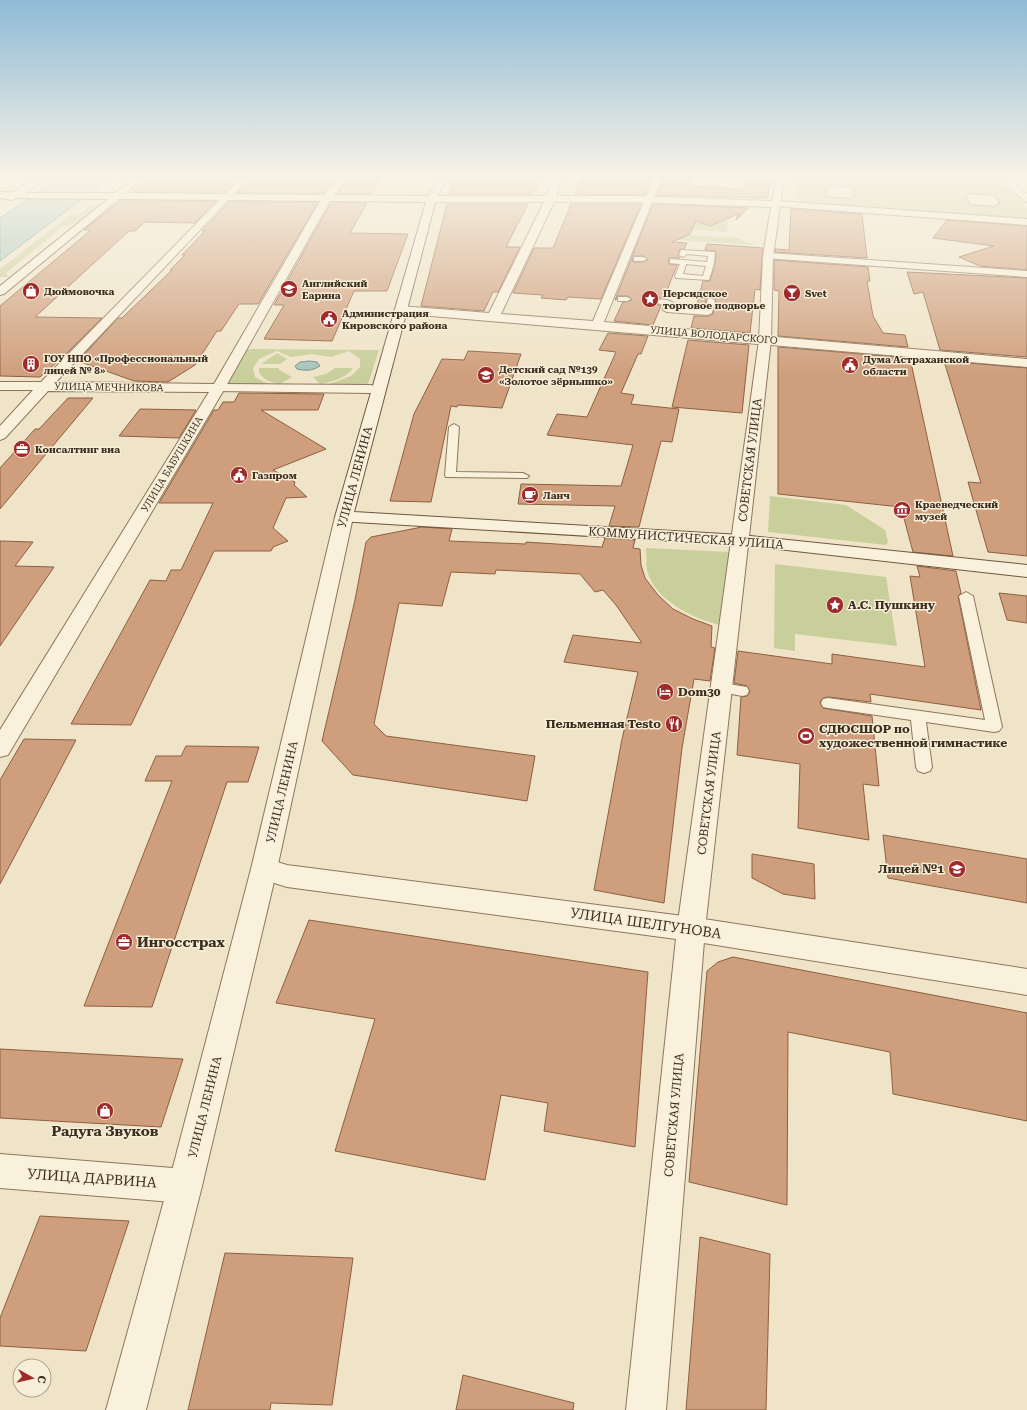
<svg xmlns="http://www.w3.org/2000/svg" width="1027" height="1410" font-family="'Roboto Serif',serif">
<rect width="100%" height="100%" fill="#f0e4c8"/>
<path fill="#c9cf9b" d="M797,178H996L1027,208V218L808,204L796,199Z
M91,205H98L74,224L64,226L6,273L9,277H0V269L70,215L80,214Z
M690,218L729,220L726,232L686,229Z
M670,234L738,238L753,245L666,239Z
M246,349L379,350L367,387L327,385L351,376L360,367V359L349,351L331,357L312,354L291,357L277,351L259,359L253,368L255,377L270,385L223,386Z
M277,353L287,359L280,364H261Z
M259,368H279V370L292,377L280,384C271,383 263,380 259,372Z
M335,368H353C346,378 332,382 320,384L313,377L326,374Z
M770,496L846,505L885,530L888,542L886,545L768,532Z
M646,548L729,552L719,625C693,618 654,600 647,570C646,563 647,555 646,548Z
M775,564L886,577L897,646L795,634V651L774,648Z"/>
<path fill="#a9c4bc" stroke="#6f938a" d="M59,178H110L0,261V218Z
M309,361L317,362L320,366C312,371 306,371 297,369L295,366L300,362Z"/>
<path fill="#cf9f7d" stroke="#8d5f41" fill-rule="evenodd" d="M149,178H239L225,192H133Z
M250,178H337L324,193H237Z
M348,178H381L372,194H337Z
M511,178H543L533,194H449L453,180L509,182Z
M582,178H653L645,195L575,194Z
M663,178H693L691,186L743,189L745,180H750V178L774,181L769,187L768,198L657,195Z
M120,201H216L195,223L145,222L135,231H129L35,317L102,318L64,356L40,377L0,376V306L91,230H84Z
M229,202H318L258,304H239L221,331H217L195,365L168,382L134,381L78,361L118,318H122L172,270H170L185,255H182L205,231H202Z
M331,203H367L350,233L408,234L387,291H354L332,341L264,339L284,305H274Z
M447,204H528L506,247H520L498,292H493L484,311L421,306Z
M571,204H641L601,299L568,297L566,300L541,298L543,295L513,293L534,248H553Z
M653,204L748,208L736,220L738,214L710,226L696,221L690,234L672,242L687,243L684,249H680L678,256L680,258H670L668,259L669,264L677,265L664,298H657L652,302L661,306L653,325L614,321L623,302L632,300L628,296H618L616,300H615ZM634,256H644L648,260L643,262H634L632,261Z
M791,209L862,214L867,258L775,252V249L789,250Z
M947,220L1027,226V270L980,266L959,257L994,246L933,238Z
M707,244L763,248L760,290L755,289L750,333L691,328L694,316H708L713,314L716,300L707,297L704,308H696L703,281H710L715,264L716,251L705,250Z
M774,260L868,267L870,281H867L873,316L883,333L905,335L908,347L778,336L779,291L774,290Z
M907,272L1027,278V357L940,350L923,292L914,294Z
M608,333L648,336L641,354H638L621,393L634,395L631,404L679,409L672,442L661,441L639,527L609,526L615,506L518,504L521,484L621,486L633,445L547,435L557,414L587,417L616,352L599,350Z
M688,340L749,345L742,413L672,407Z
M778,347L910,358L953,556L913,552L901,507L778,494Z
M468,351L521,354L502,408L458,405L457,407L451,406L431,502L390,501L414,414L442,359L464,360Z
M944,361L1027,368V556L988,552L968,482L981,483Z
M239,393L324,394L318,410H261L326,449L273,470L295,482L294,485L307,497L286,498L273,528L288,541L273,547L271,551H214L131,725L71,724L150,580L166,581L171,570H181L213,503H159L214,410H218L223,402H234Z
M68,398H93L0,509V468L35,429H39Z
M140,409L196,410L179,438L119,436Z
M422,527L452,529L449,541L526,544V542L602,547L605,538L635,540L633,548L640,549L641,565L645,578L658,595L673,609L693,619L712,626L711,647L715,648L710,681L694,679L682,748L664,903L594,890L622,739L638,672L564,662L573,635L642,643L616,605L603,590L595,592L580,574L496,570L495,574L451,572L442,606L399,603L374,724L386,736L535,756L527,801L353,775L322,741L355,600L366,542L371,537Z
M0,541L33,542L15,566L54,567L0,646Z
M917,566L956,571L961,593L958,596L981,710L870,694L871,702L828,697L823,698L820,702L823,708L872,716L879,786L863,784L869,840L798,828L800,764L737,755L741,697L747,696L750,692L747,686L734,683L738,651L832,664V654L925,667L910,576L920,577Z
M999,593L1027,596V623L1007,620Z
M24,739L76,740L0,884V780Z
M186,746L259,747L248,782H227L152,1007L84,1006L172,781H145L156,756H181Z
M883,835L1027,859V903L888,878Z
M752,854L814,864L815,899L783,894L752,878Z
M309,920L648,972L635,1147L544,1131L548,1103L501,1095L485,1180L335,1151L375,1019L276,1003Z
M733,957L1027,1013V1121L893,1094L890,1052L788,1032L787,1205L689,1182L707,971L718,962Z
M0,1049L183,1059L161,1127L0,1118Z
M40,1216L129,1221L86,1351L0,1346V1318Z
M700,1237L770,1254L766,1410H686Z
M225,1253L353,1258L332,1405L271,1403L270,1410H188Z
M463,1375L574,1403L573,1410H456Z"/>
<g fill="none" stroke-linecap="round" stroke-linejoin="round">
<defs>
<path id="service" d="M681,250L715,252L714,264L709,280L676,278L675,276L680,264L670,263V259L707,262L708,256L687,254L683,257L679,255ZM686,264L706,266L703,276L683,274Z
M634,257H643L647,259L643,261H634Z
M618,297H627L631,299L627,301H618Z
M708,298L715,300L712,313L708,315L667,312L663,310L664,305L653,302C657,298 669,299 673,303L672,308L705,310Z
M454,424L459,427L456,472L523,473L529,476L527,478L446,477L445,475L449,427Z
M966,592L973,596L1002,727L999,731L994,732L926,722L932,767L930,771L924,773L918,771L916,767L911,720L828,708L823,707L821,703L823,699L828,698L985,720L959,596Z
M722,683L747,687L749,691L747,695L742,696L717,691L715,688L717,685Z"/>
<path id="pedestrian" d="M1001,178H1010L1027,194V202L1024,201Z
M830,186L852,188L854,195L850,198L827,196L826,189Z
M971,194L994,196L999,203L994,206L971,204L966,197Z
M777,201L1027,219V225L774,206L772,204Z
M218,384L370,385L375,386L377,389L375,392L370,393L213,391L211,388L213,385Z
M264,858L287,865L691,917L701,921L705,929L701,937L691,941L287,887L255,877L251,869L255,861Z"/>
<path id="minor" d="M241,178H249L56,382L214,384L322,198L339,178H347L331,199L225,388L8,755L0,757V730L209,392L48,391L5,438L0,440V426L33,390H0V382H41Z
M554,178H562L554,202L501,314L593,321L654,178H662L604,322L1027,359V367L396,313L394,310L400,306L489,313L544,202Z
M768,253L1027,271V277L764,258L763,256Z
M691,917L1027,969V995L691,941L681,937L677,929L681,921Z
M0,1154L185,1169L197,1174L202,1186L197,1198L185,1203L0,1188Z"/>
<path id="tertiary" d="M776,178H784L773,256L771,340L705,929L666,1410H626L677,929L759,340L763,256L771,207L636,202H431L426,199L431,196H636L772,201Z
M344,512L350,513L353,517L277,869L202,1186L146,1410H106L168,1186L251,869L335,517L338,513Z"/>
<path id="secondary" d="M36,178H45L25,193H115L134,178H143L126,193L428,196L440,178H448L436,199L354,512L741,535L1027,565V577L741,545L338,521L335,517L426,202L119,199L4,294L0,295V286L108,199L17,198L12,200L0,198V192H13Z"/>
</defs>
<use href="#service" stroke="#8d765c" stroke-width="2"/>
<use href="#pedestrian" stroke="#8d765c" stroke-width="2"/>
<use href="#minor" stroke="#8d765c" stroke-width="2"/>
<use href="#tertiary" stroke="#8d765c" stroke-width="2"/>
<use href="#secondary" stroke="#6f573f" stroke-width="2"/>
<use href="#service" fill="#faf1dc" fill-rule="evenodd"/>
<use href="#pedestrian" fill="#faf1dc" fill-rule="evenodd"/>
<use href="#minor" fill="#faf1dc" fill-rule="evenodd"/>
<use href="#tertiary" fill="#faf1dc" fill-rule="evenodd"/>
<use href="#secondary" fill="#faf1dc" fill-rule="evenodd"/>
</g>
<linearGradient id="sky" x2="0" y2="1"><stop stop-color="#8fbad6"/><stop offset="0.47" stop-color="#f8f3e6"/><stop offset="1" stop-color="#f8f3e6" stop-opacity="0"/></linearGradient>
<rect width="1027" height="375" fill="url(#sky)"/>
<defs>
<symbol id="school-disc" viewBox="-11 -11 22 22"><circle r="9.5" fill="#9e2a2b" stroke="#f7eed8"/><path d="M0-5L7-2L0 1L-7-2ZM-4 1L0 2.5L4 1V4Q0 6-4 4Z" fill="#fff"/></symbol>
<symbol id="shop-disc" viewBox="-11 -11 22 22"><circle r="9.5" fill="#9e2a2b" stroke="#f7eed8"/><path d="M-5-2.5h2.3a2.7 3.5 0 0 1 5.4 0H5L5.5 6h-11ZM-1.5-2.5h3a1.5 2.3 0 0 0-3 0Z" fill="#fff"/></symbol>
<symbol id="bar-disc" viewBox="-11 -11 22 22"><circle r="9.5" fill="#9e2a2b" stroke="#f7eed8"/><path d="M-6-5H6L.8 .8V4.5H3.5V6h-7V4.5H-.8V.8Z" fill="#fff"/></symbol>
<symbol id="sight-disc" viewBox="-11 -11 22 22"><circle r="9.5" fill="#9e2a2b" stroke="#f7eed8"/><path d="M0-6L1.8-2.2L6-1.7L2.9 1.2L3.7 5.4L0 3.3L-3.7 5.4L-2.9 1.2L-6-1.7L-1.8-2.2Z" fill="#fff"/></symbol>
<symbol id="civic-disc" viewBox="-11 -11 22 22"><circle r="9.5" fill="#9e2a2b" stroke="#f7eed8"/><path d="M-.6-6.5H3V-4.5H.6V-3L4-1V1h2V6H-6V1h2V-1L-.6-3ZM-1.2 2.5V6h2.4V2.5Z" fill="#fff"/></symbol>
<symbol id="building-disc" viewBox="-11 -11 22 22"><circle r="9.5" fill="#9e2a2b" stroke="#f7eed8"/><path d="M-4-6H4V6H1V3H-1V6H-4ZM-2.5-4.3h1.7v1.8h-1.7ZM.8-4.3h1.7v1.8H.8ZM-2.5-1h1.7V.8h-1.7ZM.8-1h1.7V.8H.8Z" fill="#fff"/></symbol>
<symbol id="office-disc" viewBox="-11 -11 22 22"><circle r="9.5" fill="#9e2a2b" stroke="#f7eed8"/><path d="M-6-3h4V-5.5h4V-3h4V5H-6ZM-1-4.5V-3h2v-1.5ZM-6 0V1H6V0Z" fill="#fff"/></symbol>
<symbol id="cafe-disc" viewBox="-11 -11 22 22"><circle r="9.5" fill="#9e2a2b" stroke="#f7eed8"/><path d="M-5.5-4.5H6V0H3Q3 3.5 0 3.5H-2.5Q-5.5 3.5-5.5 0ZM3-3.2v2h1.7v-2ZM-6 4.5H4V6H-6Z" fill="#fff"/></symbol>
<symbol id="museum-disc" viewBox="-11 -11 22 22"><circle r="9.5" fill="#9e2a2b" stroke="#f7eed8"/><path d="M0-6L6-3V-2H-6V-3ZM-5-1h2V3h-2ZM-1-1h2V3h-2ZM3-1h2V3H3ZM-6 4H6V6H-6Z" fill="#fff"/></symbol>
<symbol id="hotel-disc" viewBox="-11 -11 22 22"><circle r="9.5" fill="#9e2a2b" stroke="#f7eed8"/><path d="M-6-4.5h1.5V1H6V5H4.5V3h-9V5H-6ZM-4 0a1.8 1.8 0 1 1 3.6 0ZM.5 0V-2.5h3Q6-2.5 6 0Z" fill="#fff"/></symbol>
<symbol id="restaurant-disc" viewBox="-11 -11 22 22"><circle r="9.5" fill="#9e2a2b" stroke="#f7eed8"/><path d="M-5-6h1v4h1v-4h1v4h1v-4h1v5L-1.5 .5V6h-2V.5L-5-1ZM5-6V6H3V1.5H1.5Q1.5-4 5-6Z" fill="#fff"/></symbol>
<symbol id="stadium-disc" viewBox="-11 -11 22 22"><circle r="9.5" fill="#9e2a2b" stroke="#f7eed8"/><path d="M0-5a6.5 5 0 1 0 0 10a6.5 5 0 1 0 0-10ZM-3.5-1.8h7v3.6h-7Z" fill="#fff"/></symbol>
</defs>
<g fill-rule="evenodd">
<use href="#school-disc" x="279" y="279" width="20" height="20"/>
<use href="#shop-disc" x="21" y="281" width="20" height="20"/>
<use href="#bar-disc" x="782" y="283" width="20" height="20"/>
<use href="#sight-disc" x="640" y="289" width="20" height="20"/>
<use href="#civic-disc" x="319" y="309" width="20" height="20"/>
<use href="#building-disc" x="21" y="354" width="20" height="20"/>
<use href="#civic-disc" x="840" y="355" width="20" height="20"/>
<use href="#school-disc" x="476" y="365" width="20" height="20"/>
<use href="#office-disc" x="12" y="439" width="20" height="20"/>
<use href="#civic-disc" x="229" y="465" width="20" height="20"/>
<use href="#cafe-disc" x="520" y="485" width="20" height="20"/>
<use href="#museum-disc" x="892" y="500" width="20" height="20"/>
<use href="#sight-disc" x="825" y="595" width="20" height="20"/>
<use href="#hotel-disc" x="655" y="682" width="20" height="20"/>
<use href="#restaurant-disc" x="664" y="714" width="20" height="20"/>
<use href="#stadium-disc" x="796" y="726" width="20" height="20"/>
<use href="#school-disc" x="947" y="859" width="20" height="20"/>
<use href="#office-disc" x="114" y="932" width="20" height="20"/>
<use href="#shop-disc" x="95" y="1101" width="20" height="20"/>
</g>
<g text-anchor="middle" dominant-baseline="central" stroke-width="3" stroke-linejoin="round" paint-order="stroke">
<g font-size="10" font-weight="bold" fill="#3d2e20" stroke="#f7eed8" text-anchor="start">
<text x="302" y="283">Английский<tspan x="302" dy="12">Еарина</tspan></text>
<text x="44" y="291">Дюймовочка</text>
<text x="663" y="293">Персидское<tspan x="663" dy="12">торговое подворье</tspan></text>
<text x="805" y="293">Svet</text>
<text x="342" y="313">Администрация<tspan x="342" dy="12">Кировского района</tspan></text>
<text x="44" y="358">ГОУ НПО «Профессиональный<tspan x="44" dy="12">лицей № 8»</tspan></text>
<text x="863" y="359">Дума Астраханской<tspan x="863" dy="12">области</tspan></text>
<text x="499" y="369">Детский сад №139<tspan x="499" dy="12">«Золотое зёрнышко»</tspan></text>
<text x="35" y="449">Консалтинг виа</text>
<text x="252" y="475">Газпром</text>
<text x="543" y="495">Ланч</text>
<text x="915" y="504">Краеведческий<tspan x="915" dy="12">музей</tspan></text>
</g>
<g font-size="10" fill="#3d2e20" stroke="#f7eed8">
<text transform="translate(714 335) rotate(5)">УЛИЦА ВОЛОДАРСКОГО</text>
<text transform="translate(109 387) rotate(1)">УЛИЦА МЕЧНИКОВА</text>
<text transform="translate(172 464) rotate(-59)">УЛИЦА БАБУШКИНА</text>
</g>
<g font-size="12" fill="#3d2e20" stroke="#f7eed8">
<text transform="translate(750 460) rotate(-83)">СОВЕТСКАЯ УЛИЦА</text>
<text transform="translate(355 477) rotate(-75)">УЛИЦА ЛЕНИНА</text>
<text transform="translate(686 538) rotate(4)">КОММУНИСТИЧЕСКАЯ УЛИЦА</text>
<text transform="translate(282 792) rotate(-77)">УЛИЦА ЛЕНИНА</text>
<text transform="translate(709 793) rotate(-83)">СОВЕТСКАЯ УЛИЦА</text>
<text transform="translate(205 1107) rotate(-76)">УЛИЦА ЛЕНИНА</text>
<text transform="translate(674 1115) rotate(-85)">СОВЕТСКАЯ УЛИЦА</text>
</g>
<g font-size="12" font-weight="bold" fill="#3d2e20" stroke="#f7eed8" text-anchor="start">
<text x="848" y="605">А.С. Пушкину</text>
<text x="678" y="692">Dom30</text>
<text x="661" y="724" text-anchor="end">Пельменная Testo</text>
<text x="819" y="729">СДЮСШОР по<tspan x="819" dy="14">художественной гимнастике</tspan></text>
<text x="944" y="869" text-anchor="end">Лицей №1</text>
</g>
<g font-size="14" fill="#3d2e20" stroke="#f7eed8">
<text transform="translate(646 923) rotate(8)">УЛИЦА ШЕЛГУНОВА</text>
<text transform="translate(92 1178) rotate(4)">УЛИЦА ДАРВИНА</text>
</g>
<g font-size="14" font-weight="bold" fill="#3d2e20" stroke="#f7eed8" text-anchor="start">
<text x="137" y="942">Ингосстрах</text>
<text x="105" y="1131" text-anchor="middle">Радуга Звуков</text>
</g>
</g>
<g transform="translate(32 1378) rotate(98)"><circle r="19" fill="#f7eed8" stroke="#ada18e"/>
<path d="M0-3L7 15L0 10L-7 15Z" fill="#9e2a2b"/>
<text y="-6" font-size="11" font-weight="bold" text-anchor="middle" fill="#3d2e20">С</text>
</g>
</svg>
